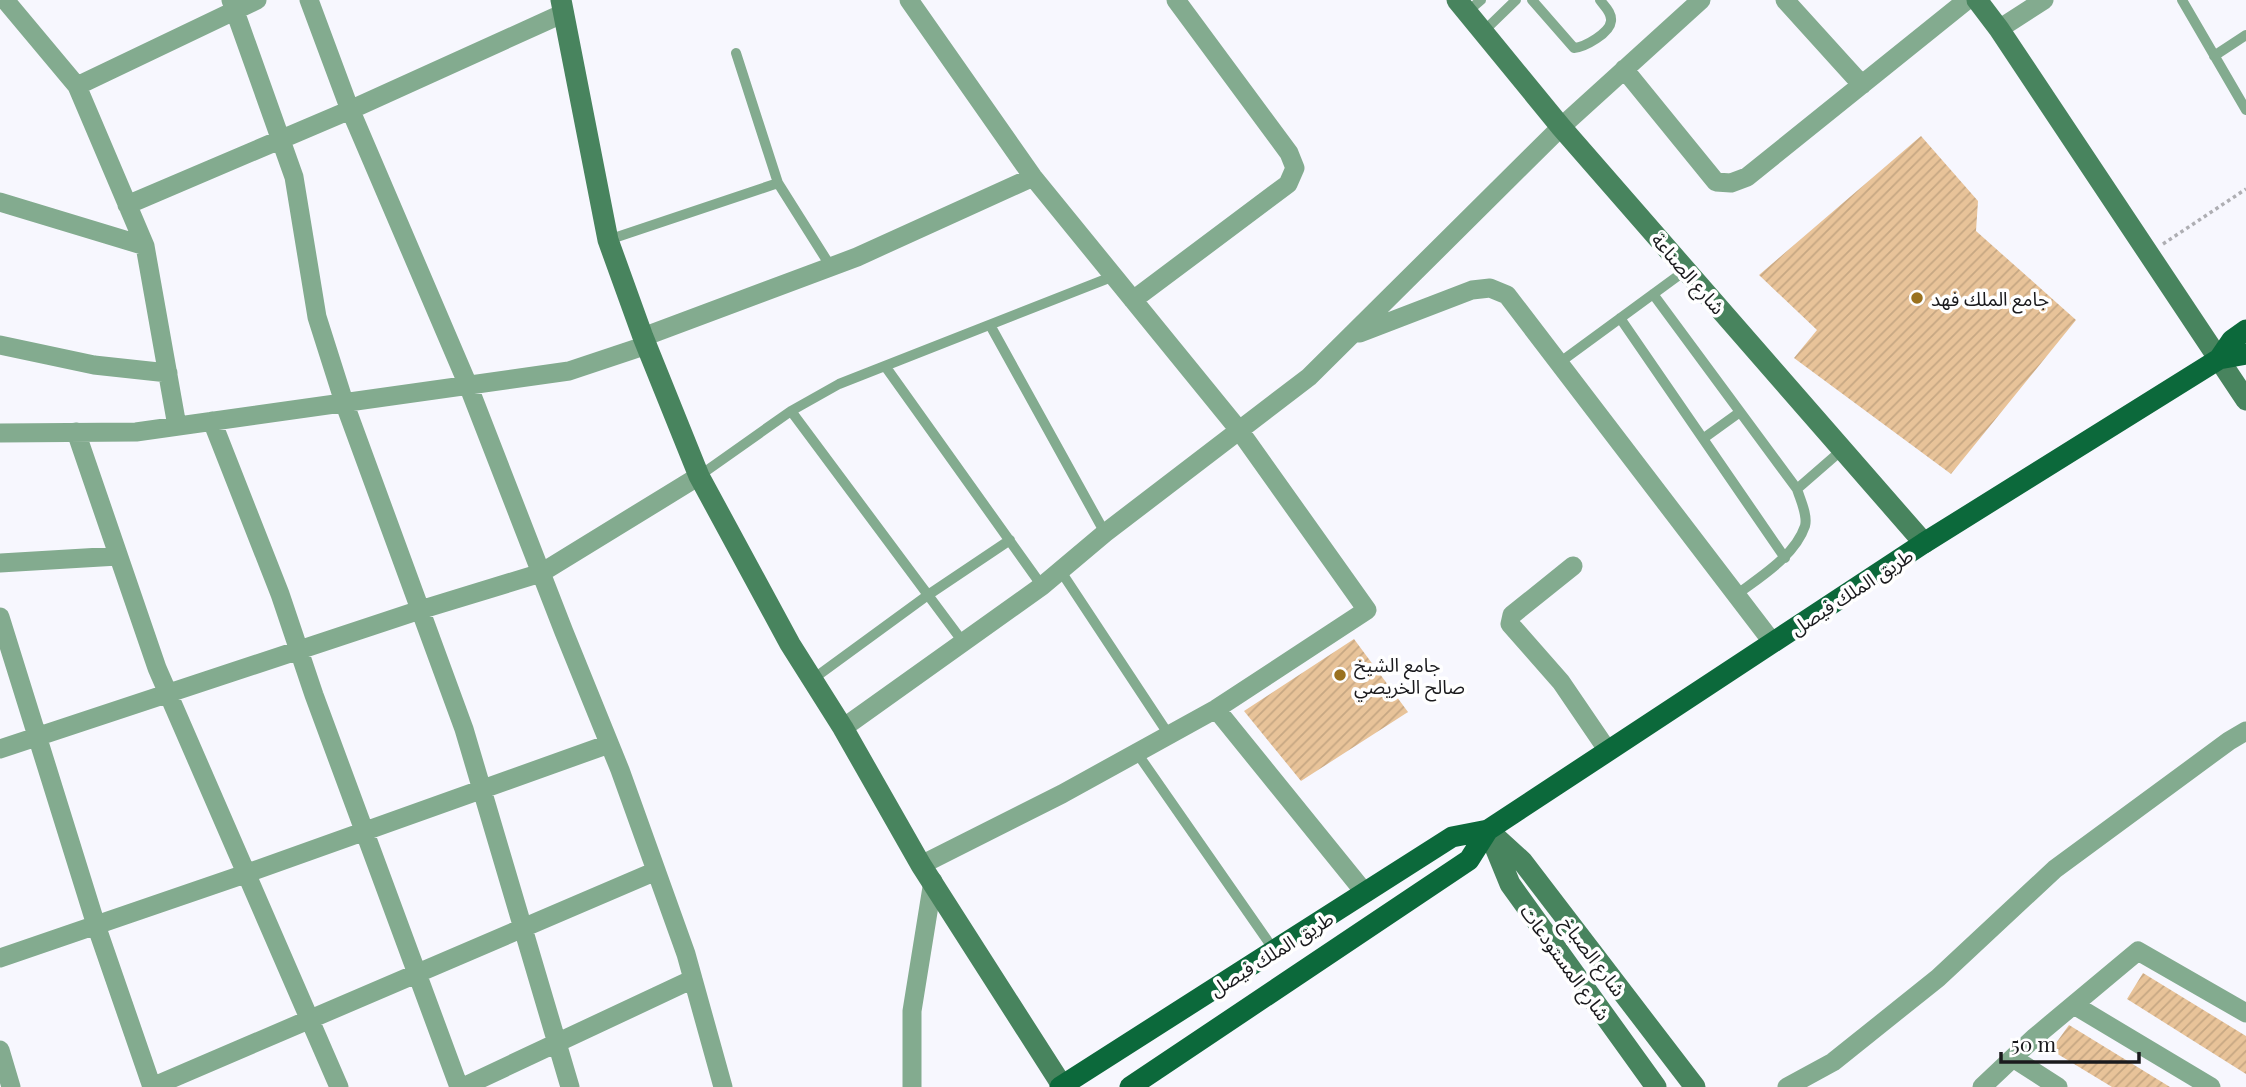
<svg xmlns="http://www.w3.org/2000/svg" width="2246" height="1087" font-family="'Playfair Display','Noto Sans Arabic',serif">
<defs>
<pattern id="building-hatch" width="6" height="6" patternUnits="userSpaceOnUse" patternTransform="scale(1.75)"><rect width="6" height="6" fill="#e8c399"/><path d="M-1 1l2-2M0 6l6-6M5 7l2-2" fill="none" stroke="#c6a783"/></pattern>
</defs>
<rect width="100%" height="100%" fill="#f7f7fe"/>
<path fill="url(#building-hatch)" d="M1921,136L1978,201L1976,231L2076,320L1951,474L1794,358L1817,330L1759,275Z
M1354,639L1408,712L1301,781L1244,711Z
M2143,973L2246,1036V1074L2127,999Z
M2069,1025L2170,1087H2112L2051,1050Z"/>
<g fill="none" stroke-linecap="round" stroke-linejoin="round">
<path stroke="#aeaeb3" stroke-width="3.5" stroke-dasharray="3.5 3.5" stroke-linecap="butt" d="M2163,244L2246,189"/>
<path stroke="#83ab8f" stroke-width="10" d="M1532,0L1574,48C1585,47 1610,33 1611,21C1612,12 1604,6 1600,0
M2182,0L2246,110
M1467,12L1481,0
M1483,32L1516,0
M736,53L778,183L831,267
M2214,56L2246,35
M608,240L778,183
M1653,294L1797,489
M1620,318L1785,558
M990,325L1105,533
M1559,363L1686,270
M885,366L1042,586
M791,411L963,642
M1704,438L1740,412
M699,476L791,411L839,384L1114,276
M1060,570L1169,735
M1736,595C1760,577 1795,556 1805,526C1808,515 1800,499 1797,489L1843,449
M813,679L928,595L1010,540
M1137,753L1274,950"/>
<path stroke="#83ab8f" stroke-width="19" d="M5,0L77,86L145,246L177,426
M231,0L294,177L317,317L344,402L464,729L570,1087
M309,0L347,102L468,385L564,632L620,770L686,954L723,1087
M909,0L1033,177L1239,430L1367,610L1216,709L1062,794L921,865
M1785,0L1862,85
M1999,29L2044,0
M1624,69L1716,182L1731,183L1747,177L1967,0
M77,86L257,0
M0,202L145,246
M127,205L350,110L564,13
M1133,300L1288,184L1295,168L1289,153L1176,0
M1360,333L1472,290L1490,288L1507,295L1773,643
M643,337L857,257L1033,177
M0,345L94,365L168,373
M212,421L280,594L314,695L459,1087
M76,432L157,668L339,1087
M0,433L136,432L569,371L647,345
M0,563L118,556
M1573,566L1512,615L1510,624L1561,682L1608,751
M0,617L96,925L152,1087
M1216,709L1365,893
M843,728L1042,586L1105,533L1309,377L1561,127L1701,0
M0,749L420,610L541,573L699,476
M0,958L245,874L609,744
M2074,1005L2211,1087
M0,1050L11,1087
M2013,1058L2058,1087
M152,1087L656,871
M463,1087L693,979
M912,1087V1011L933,881
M1787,1087L1833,1062L1938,978L2055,869L2229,741L2246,731
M1982,1087L2035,1037L2138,951L2246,1013"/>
<path stroke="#48845e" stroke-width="21" d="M561,0L608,240L643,337L699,476L790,644L843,728L921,865L1063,1087
M1457,0L1561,127L1924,543
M1977,0L1999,29L2246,400
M1488,830L1522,861L1695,1087
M1490,835L1510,884L1656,1087"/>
<path stroke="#0c693b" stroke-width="21" d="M2219,359L2232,340L2246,330
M1060,1087L1452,837L1488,830
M1130,1087L1469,860L1488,830L1924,543L2219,359L2246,354"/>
</g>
<g fill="#9a711e" stroke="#fff" stroke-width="2.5">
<circle cx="1917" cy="298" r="7"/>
<circle cx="1340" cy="675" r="7"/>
</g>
<g text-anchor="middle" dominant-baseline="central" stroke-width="7" stroke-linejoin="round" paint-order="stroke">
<g font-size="19" fill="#1a1a1d" stroke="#fff">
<text transform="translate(1689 273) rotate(49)">شارع الصناعة</text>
<text transform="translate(1851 591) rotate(-33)">طريق الملك فيصل</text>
<text transform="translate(1271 953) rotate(-32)">طريق الملك فيصل</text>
<text transform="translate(1594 956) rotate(53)">شارع الصباخ</text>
<text transform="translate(1566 962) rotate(54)">شارع المستودعات</text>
</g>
<g font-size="19" fill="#1a1a1d" stroke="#fff" text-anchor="start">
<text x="1931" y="298">جامع الملك فهد</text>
<text x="1354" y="664">جامع الشيخ<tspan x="1354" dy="22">صالح الخريصي</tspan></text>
</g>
</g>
<path d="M2001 1052v10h138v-10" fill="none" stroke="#1a1a1d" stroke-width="3.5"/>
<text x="2011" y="1052" font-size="21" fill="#1a1a1d" stroke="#ffffff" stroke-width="5" paint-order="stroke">50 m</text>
</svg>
